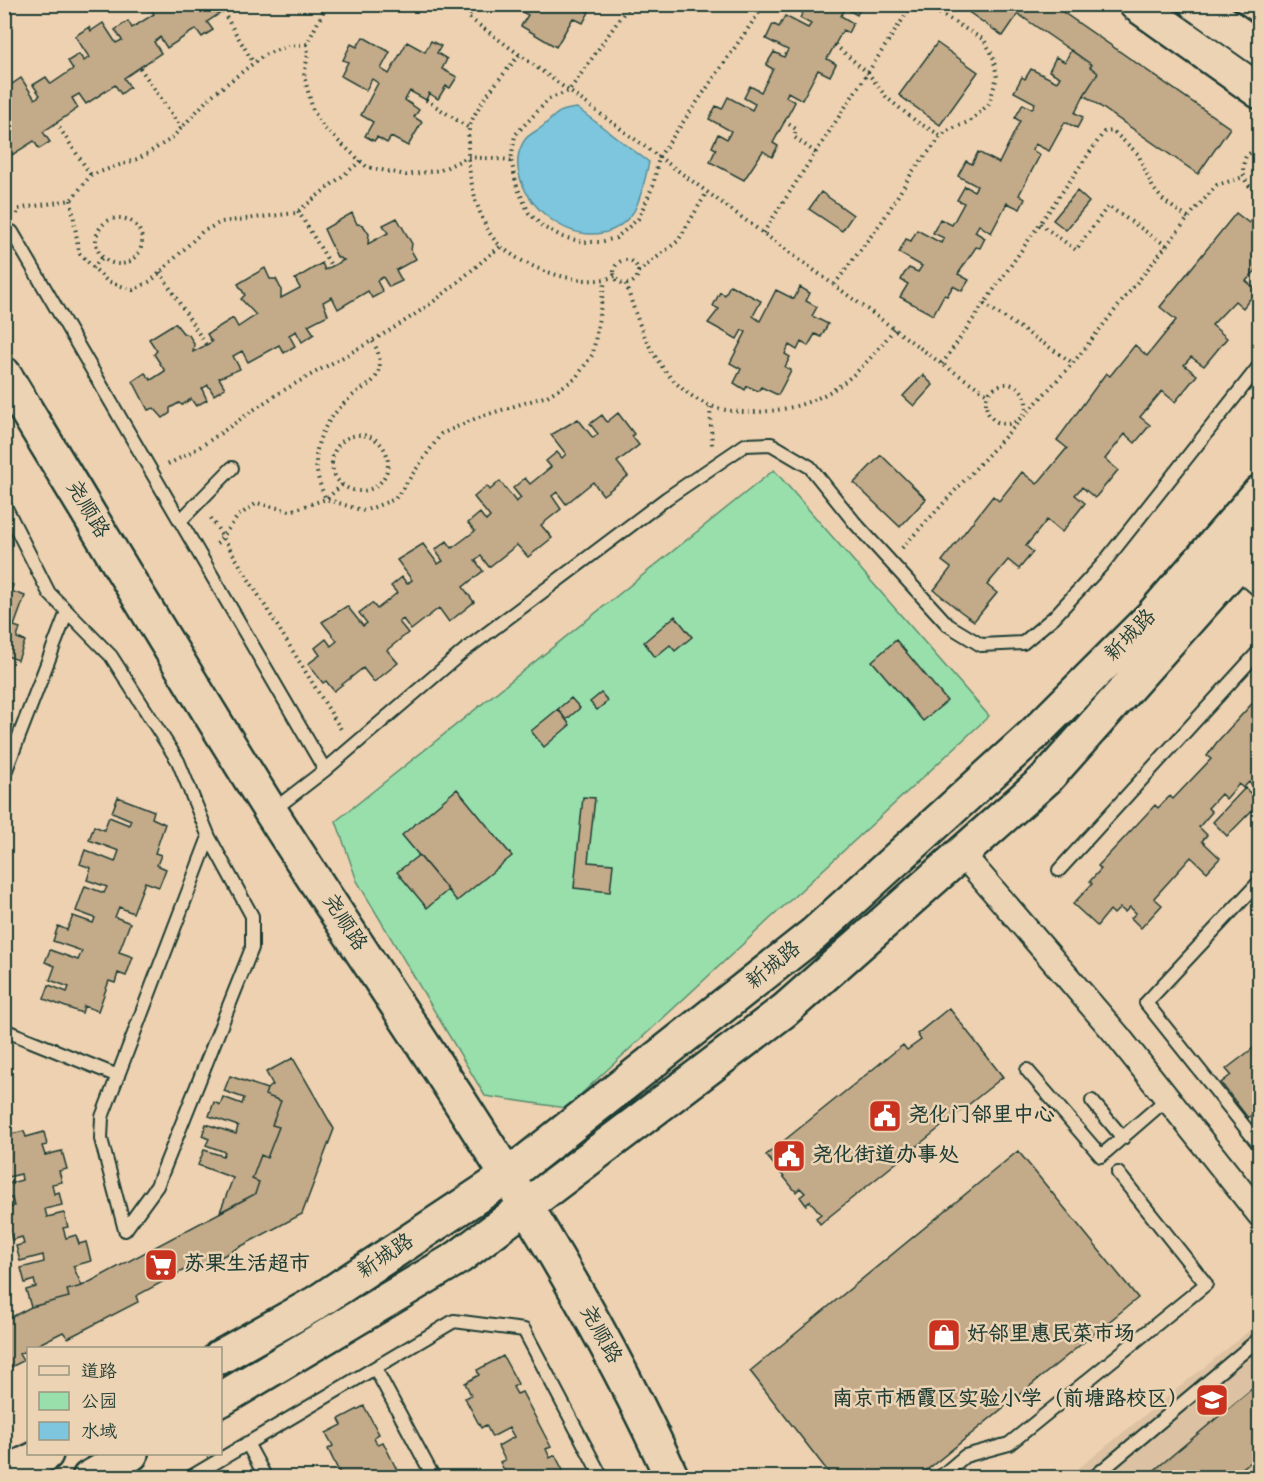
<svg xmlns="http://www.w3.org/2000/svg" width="1264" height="1482" font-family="'Indie Flower','LXGW WenKai TC',sans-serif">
<rect width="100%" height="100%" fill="#edd1b0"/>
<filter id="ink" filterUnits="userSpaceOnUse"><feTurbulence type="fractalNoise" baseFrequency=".0167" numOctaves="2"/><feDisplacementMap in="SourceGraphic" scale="12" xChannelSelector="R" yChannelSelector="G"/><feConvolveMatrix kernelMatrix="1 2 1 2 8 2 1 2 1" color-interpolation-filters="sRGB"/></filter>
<g filter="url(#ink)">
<path fill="#dcc2a2" d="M1259,1323V1477H1068Z"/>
<path fill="#98dfac" stroke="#5c8e70" stroke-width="1.5" d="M774,470L989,716L566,1108L485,1096L357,881L336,821Z"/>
<path fill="#7dc6dd" stroke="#578f99" stroke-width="1.5" d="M577,108L649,162C646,175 640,204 632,214C586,272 493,191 524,141C527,135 537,131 542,127C558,114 554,111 577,108Z"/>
<path fill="#c3aa89" stroke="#1f3d34" stroke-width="1.5" d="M152,4H234L207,22L213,30L202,37L196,29L167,48L160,37L154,42L161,53L124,78L130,87L121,94L115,85L86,104L79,94L72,98L78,108L43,132L50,142L39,149L34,141L4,160V116L9,113L4,105V85L8,83L9,86L21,78L35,99L40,95L33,85L46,77L51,84L73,69L68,61L79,54L84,61L89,57L75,36L89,27L91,31L103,23L116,43L122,40L115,30L128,21L132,28L154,14L149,6Z
M527,4H583L581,8L589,12L583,23L573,18L556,47L521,26L528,15L522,12Z
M822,4H862L857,15L845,8L841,16L853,23L848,33L843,30L827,59L836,64L830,76L818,70L802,100L788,92L786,97L795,102L773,143L778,146L772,157L763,151L744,180L710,162L716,149L712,147L718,134L727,139L731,131L709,119L716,106L722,109L728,97L752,110L755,104L744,98L750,86L761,92L773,69L766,65L774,52L784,57L788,50L766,39L773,24L779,27L785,16L808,28L811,24L800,18L807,5L818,11Z
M957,4H1051L1230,128L1198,174L1084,95L1098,73L1090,67L1092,65L1018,14L1003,36Z
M363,37L390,52L381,69L389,74L407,42L425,52L431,41L441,46L437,53L447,59L442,69L457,77L450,88L446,86L438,99L429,93L426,100L410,91L405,100L419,110L414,117L422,122L408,146L391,137L387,143L377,137L374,141L365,136L373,122L361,115L378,83L372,79L366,90L341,76L348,62L343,60L351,44L357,47Z
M937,43L978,72L940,125L899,95Z
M1071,50L1092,65L1090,67L1098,73L1084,95L1075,113L1083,117L1077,128L1065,122L1049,151L1035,144L1032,150L1040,155L1019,195L1025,199L1020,209L1007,203L991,233L979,225L975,232L985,238L980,248L976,247L958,274L969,280L962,291L953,286L947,296L944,295L933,315L900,297L908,284L901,280L904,274L909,268L918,272L922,266L899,253L906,239L911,241L917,230L941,243L944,238L933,233L940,219L952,225L964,203L957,200L965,186L974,191L977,186L958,176L966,161L972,164L978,152L999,163L1020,121L1015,118L1023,104L1032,109L1035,103L1014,92L1022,77L1025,79L1031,69L1057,82L1060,77L1049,71L1056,57L1065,62Z
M1077,191L1089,202L1066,230L1053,220Z
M821,192L853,215L842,231L809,209Z
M1260,209V266L1246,281L1257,290L1243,308L1235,301L1212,325L1227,338L1204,366L1191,357L1184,365L1197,375L1175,402L1162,391L1140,417L1150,425L1135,443L1125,434L1105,459L1118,470L1095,498L1082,487L1075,495L1085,503L1062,532L1047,520L1026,546L1033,552L1019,569L1008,560L987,585L997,593L974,621L960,611L934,590L951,568L942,561L993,496L999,501L1022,472L1037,484L1067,448L1057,440L1106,373L1110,376L1135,345L1147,356L1176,320L1160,307L1236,213L1249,223Z
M352,213L357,224L363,225L369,234L368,244L388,233L383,225L397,218L412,244L411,250L416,259L396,270L402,281L389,287L383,277L377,281L383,292L372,298L368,291L338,309L332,297L323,302L328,315L308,325L314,334L302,342L296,331L289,335L295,346L284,353L279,345L248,362L242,351L233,356L240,369L219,378L225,388L214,395L208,385L202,389L207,400L196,406L191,399L182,405L179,403L170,408V413L163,418L154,408L148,410L133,381L145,373L151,380L165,371L154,354L157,351L149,339L175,323L183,333L189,335L194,344L193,352L212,342L207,334L233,318L238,327L256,315L241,299L245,295L238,284L265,268L270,279H276L281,289V298L300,288L295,279L322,263L325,270L344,260L337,257L324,229Z
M730,285L761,301L753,316L760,321L776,290L794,299L800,287L810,293L806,301L817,307L812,316L828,324L821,337L815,334L808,346L801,342L797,350L789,345L785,354L790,357L785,367L791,370L778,395L761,387L758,391L747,386L745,390L734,383L741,369L730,363L746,332L742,330L737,339L708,323L719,309L713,306L720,292L725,295Z
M923,375L933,385L914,406L903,396Z
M618,413L634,434L632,436L639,445L617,462L628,476L603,495L593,482L566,504L557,492L552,496L561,509L541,525L552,538L528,557L517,545L489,567L481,556L475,560L483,571L463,587L474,602L449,622L439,608L411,630L403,619L399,622L408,633L387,650L398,663L374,682L363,668L334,691L326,681L323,683L308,664L320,655L315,648L326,639L331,646L337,641L322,622L347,606L363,626L367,623L359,613L372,603L377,609L397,593L391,586L402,577L407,584L412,580L397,560L423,544L438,564L443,561L435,550L447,541L452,548L475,531L468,523L480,513L486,521L490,517L474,497L487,486L490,490L500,481L516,502L521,498L513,488L525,478L530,484L551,467L546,461L557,452L562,458L566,454L551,435L578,419L593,438L598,434L590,424L602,415L607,422Z
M881,455L926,499L900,527L854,483Z
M4,582L13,585L11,591L25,596L14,626L20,628L17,638L25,641L18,660L4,655Z
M675,616L692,637L675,651L670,645L655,657L644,642Z
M896,640L947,701L923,721L872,661Z
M601,693L608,701L597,710L590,702Z
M1260,695V802L1227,836L1213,822L1245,788L1250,793L1255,788L1249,782L1243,788L1239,784L1226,799L1221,794L1208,808L1212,812L1199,827L1207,835L1202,841L1220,858L1207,872L1191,857L1154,898L1162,905L1141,928L1131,918L1136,913L1130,907L1125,912L1120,908L1114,914L1110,910L1097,926L1073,904L1092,884L1090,881L1101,869L1098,866L1155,805L1158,808L1170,796L1173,799L1211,759L1207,756L1217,742Z
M571,698L580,708L566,720L558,709Z
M558,709L570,725L544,747L531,731Z
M457,789L512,856L457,901L402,835Z
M118,797L154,811L152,818L165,824L155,853L161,855L157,865L166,869L159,887L145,882L133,913L119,907L115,917L130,923L119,952L133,957L126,976L118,973L115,983L109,981L98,1011L84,1006L82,1013L44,999L49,985L67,992L69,987L50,980L55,966L45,962L50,950L78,960L82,951L53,941L58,926L67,930L73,916L93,923L95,918L76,911L85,886L104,893L107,887L87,880L91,868L80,864L85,850L115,862L119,851L89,840L94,826L104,830L109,817L129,825L131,820L112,812Z
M583,797L595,798L588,862L613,864L610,892L574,888Z
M419,855L448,890L427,908L397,872Z
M949,1008L1003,1077L820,1224L816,1218L821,1214L810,1201L806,1205L800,1197L805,1193L800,1188L796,1192L766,1155L903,1045L907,1050L921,1040L917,1034Z
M1260,1043V1108L1248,1118L1221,1083L1231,1075L1226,1069Z
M293,1058L334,1129L302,1214L204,1266L199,1262L136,1296L138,1302L68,1338L63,1332L19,1354L23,1361L11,1367L7,1362L4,1364V1321L31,1307L69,1297L67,1290L82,1286L255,1194L259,1182L252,1179L261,1155L267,1158L279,1127L272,1125L281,1101L265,1095L267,1089L273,1085L266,1072Z
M230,1076L267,1089L265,1095L281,1101L272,1125L279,1127L267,1158L261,1155L252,1179L259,1182L255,1194L220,1212L233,1178L198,1165L204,1150L223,1156L225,1152L206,1145L209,1139L202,1136L206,1124L236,1134L238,1126L209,1116L214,1102L220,1105L223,1097L242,1104L244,1098L224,1091Z
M24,1131L26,1137L44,1132L47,1145L42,1146L45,1155L62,1151L67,1169L59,1171L62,1182L52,1184L54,1194L59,1192L62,1205L45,1209L47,1217L64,1213L68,1227L63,1228L66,1238L76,1235L79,1244L86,1242L91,1261L73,1266L82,1286L67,1290L69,1297L31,1307L26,1290L36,1287L34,1280L25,1283L21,1268L44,1262L43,1255L20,1261L16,1246L24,1244L22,1237L12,1240L4,1211L14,1206L12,1198L4,1200V1185L22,1180L21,1174L4,1178V1136Z
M1018,1151L1138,1298L917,1478H833L750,1371Z
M503,1356L518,1384L513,1387L517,1394L522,1392L551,1447L546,1449L550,1458L555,1455L567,1478H508L500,1462L505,1460L498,1446L514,1437L509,1428L492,1437L486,1425L481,1428L465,1398L471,1395L465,1383L479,1375L477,1370Z
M1260,1382V1454L1230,1478H1145Z
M364,1406L379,1434L374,1437L377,1444L383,1442L401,1478H350L348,1475L342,1478L328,1449L333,1446L326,1433L342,1425L339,1419Z"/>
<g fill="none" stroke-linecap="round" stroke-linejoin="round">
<defs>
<path id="lane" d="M12,232L325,770
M4,504L49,593L111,656L178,761L209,837L252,916V948L157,1186L125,1230L101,1139L102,1117L209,837
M180,521L232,468
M4,775L67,612
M272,811L325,770L465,650L667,498L745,445L771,444L810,467L855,523L948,625L981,645L1023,643L1054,617L1102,565L1260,365
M1059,870L1260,650
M1260,881L1146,1003L1260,1146
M4,1030L118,1076
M1027,1070L1101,1156L1168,1098
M1092,1101L1123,1138
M375,1368L434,1478
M247,1443L266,1478
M189,1478L454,1321L524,1330L602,1478
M939,1478L965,1456L1009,1444L1206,1284L1118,1173
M1093,1478L1260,1338"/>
<path id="street" d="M1237,564L1260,584
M962,854L1117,1035L1260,1215"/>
<path id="secondary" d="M1136,4L1260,92
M1196,4L1260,49
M4,374C93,520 180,667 271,812C410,1031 565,1240 672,1478
M220,1357L316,1303L509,1175L814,934L1034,734L1151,617L1260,492
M220,1400L459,1257L785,1010L1047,778L1260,539
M4,1474L46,1454
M89,1478L131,1454"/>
</defs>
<use href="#lane" stroke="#1f3d34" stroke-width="16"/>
<use href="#street" stroke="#1f3d34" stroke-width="28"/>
<use href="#secondary" stroke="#1f3d34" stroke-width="38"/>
<path stroke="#1f3d34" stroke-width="4" stroke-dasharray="1.5 4.5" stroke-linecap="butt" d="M477,4L468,17L942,364L989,395
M630,4L569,91L549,99L515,135L511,160L517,187L529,213L543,227L563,237L583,242H600L616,238L638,219L653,186L659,157L765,4
M223,12L253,62
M307,44L308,54L304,76L313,110L323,127L367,167L406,175L441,170L468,157L511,160
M835,45L868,73L887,98L917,122L942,136
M519,55C505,73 472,109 469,130C465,163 473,203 489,232C507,264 582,291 615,276
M140,68L181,128
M426,100L469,128
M784,121L796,129L794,137L816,153
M56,123L91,175
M1260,146L1246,156C1240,171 1243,186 1260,193
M71,200L79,253L107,281L133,290L151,281L202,232L221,222L296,213L361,161
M298,211L332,267
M17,214L18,209L71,200L91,175L140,158L171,139L211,96L264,55L288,46L307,44L327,4
M96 241a23 23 0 1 1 46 0a23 23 0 1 1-46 0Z
M1040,224L1076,250L1108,206L1167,246
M763,233L910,8L919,5L939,13L984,40L993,56L997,77L989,104L970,121L945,132L913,171L883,220L834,285
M614 272a12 12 0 1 1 24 0a12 12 0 1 1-24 0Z
M92,268L102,258
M160,272L206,345
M638,272L678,241L707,192
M626,284C638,323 651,363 684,390C705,408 729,413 756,412C821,409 856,380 894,329
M984,304L1073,363
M942,364L1104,132L1113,131L1138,154L1153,188L1164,201L1188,218
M986 404a20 20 0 1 1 40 0a20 20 0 1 1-40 0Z
M710,407L712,445
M332 463a28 28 0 1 1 56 0a28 28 0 1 1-56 0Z
M168,464C208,446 239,418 276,395C329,363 387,336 437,299C459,282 479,263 501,246
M342,485L326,499C306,457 317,427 352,396C360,389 372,385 377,375C383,363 378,350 372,340
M211,518L342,731
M217,544L238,516L257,503L290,511L326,499L364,511L395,499L441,434L479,417L547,396L575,379L593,354L605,280
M902,548L1073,363L1193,212L1217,185L1244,177"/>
<use href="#lane" stroke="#ecd3b4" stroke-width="12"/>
<use href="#street" stroke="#ecd3b4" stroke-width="24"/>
<use href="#secondary" stroke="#ecd3b4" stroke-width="33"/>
</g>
</g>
<defs>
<symbol id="civic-square" viewBox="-11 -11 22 22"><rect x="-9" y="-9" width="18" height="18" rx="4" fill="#c8321e" stroke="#ecd3b4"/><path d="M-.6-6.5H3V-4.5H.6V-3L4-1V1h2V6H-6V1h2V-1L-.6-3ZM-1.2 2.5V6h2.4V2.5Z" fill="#fff"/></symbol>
<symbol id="supermarket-square" viewBox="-11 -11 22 22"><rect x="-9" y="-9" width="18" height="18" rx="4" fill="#c8321e" stroke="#ecd3b4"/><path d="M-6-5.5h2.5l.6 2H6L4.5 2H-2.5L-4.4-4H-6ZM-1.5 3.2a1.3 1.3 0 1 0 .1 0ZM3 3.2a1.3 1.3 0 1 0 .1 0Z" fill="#fff"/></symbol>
<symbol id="shop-square" viewBox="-11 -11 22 22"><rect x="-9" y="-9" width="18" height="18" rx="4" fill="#c8321e" stroke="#ecd3b4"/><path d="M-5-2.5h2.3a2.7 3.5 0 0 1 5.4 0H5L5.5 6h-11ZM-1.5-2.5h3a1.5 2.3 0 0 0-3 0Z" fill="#fff"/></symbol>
<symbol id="school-square" viewBox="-11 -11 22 22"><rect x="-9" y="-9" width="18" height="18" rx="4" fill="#c8321e" stroke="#ecd3b4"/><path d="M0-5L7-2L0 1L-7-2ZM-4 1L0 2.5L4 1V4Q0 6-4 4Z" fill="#fff"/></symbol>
</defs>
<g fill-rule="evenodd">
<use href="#civic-square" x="866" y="1097" width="38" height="38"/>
<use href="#civic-square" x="770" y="1137" width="38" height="38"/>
<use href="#supermarket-square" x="142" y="1246" width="38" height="38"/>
<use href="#shop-square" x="925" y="1316" width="38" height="38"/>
<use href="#school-square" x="1193" y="1381" width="38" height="38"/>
</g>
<g text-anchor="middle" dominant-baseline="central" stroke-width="5" stroke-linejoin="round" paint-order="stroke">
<g font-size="21" fill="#1f3d34" stroke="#ecd3b4">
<text transform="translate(87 510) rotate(59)">尧顺路</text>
<text transform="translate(1131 636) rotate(-46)">新城路</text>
<text transform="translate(344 923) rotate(57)">尧顺路</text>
<text transform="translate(774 966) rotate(-39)">新城路</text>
<text transform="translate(386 1257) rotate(-34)">新城路</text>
<text transform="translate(600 1335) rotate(61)">尧顺路</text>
</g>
<g font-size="21" font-weight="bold" fill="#1f3d34" stroke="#ecd3b4" text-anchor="start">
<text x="908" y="1116">尧化门邻里中心</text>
<text x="812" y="1156">尧化街道办事处</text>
<text x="184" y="1265">苏果生活超市</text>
<text x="967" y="1335">好邻里惠民菜市场</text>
<text x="1189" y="1400" text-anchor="end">南京市栖霞区实验小学（前塘路校区）</text>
</g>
</g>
<rect width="1264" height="1482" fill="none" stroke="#ecd3b4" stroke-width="24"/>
<rect x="12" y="12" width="1240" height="1458" fill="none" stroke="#1f3d34" stroke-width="2" filter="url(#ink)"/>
<rect x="27" y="1347" width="195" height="108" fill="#ecd3b4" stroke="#9a9781" stroke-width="1.5"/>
<rect x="39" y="1366" width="30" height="9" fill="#ecd3b4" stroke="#9a9781" stroke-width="1.5"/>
<text x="81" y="1377" font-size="18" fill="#1f3d34">道路</text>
<rect x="39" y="1392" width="30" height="18" fill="#98dfac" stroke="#9a9781" stroke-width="1.5"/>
<text x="81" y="1407" font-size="18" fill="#1f3d34">公园</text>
<rect x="39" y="1422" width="30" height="18" fill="#7dc6dd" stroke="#9a9781" stroke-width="1.5"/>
<text x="81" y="1437" font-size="18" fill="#1f3d34">水域</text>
</svg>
